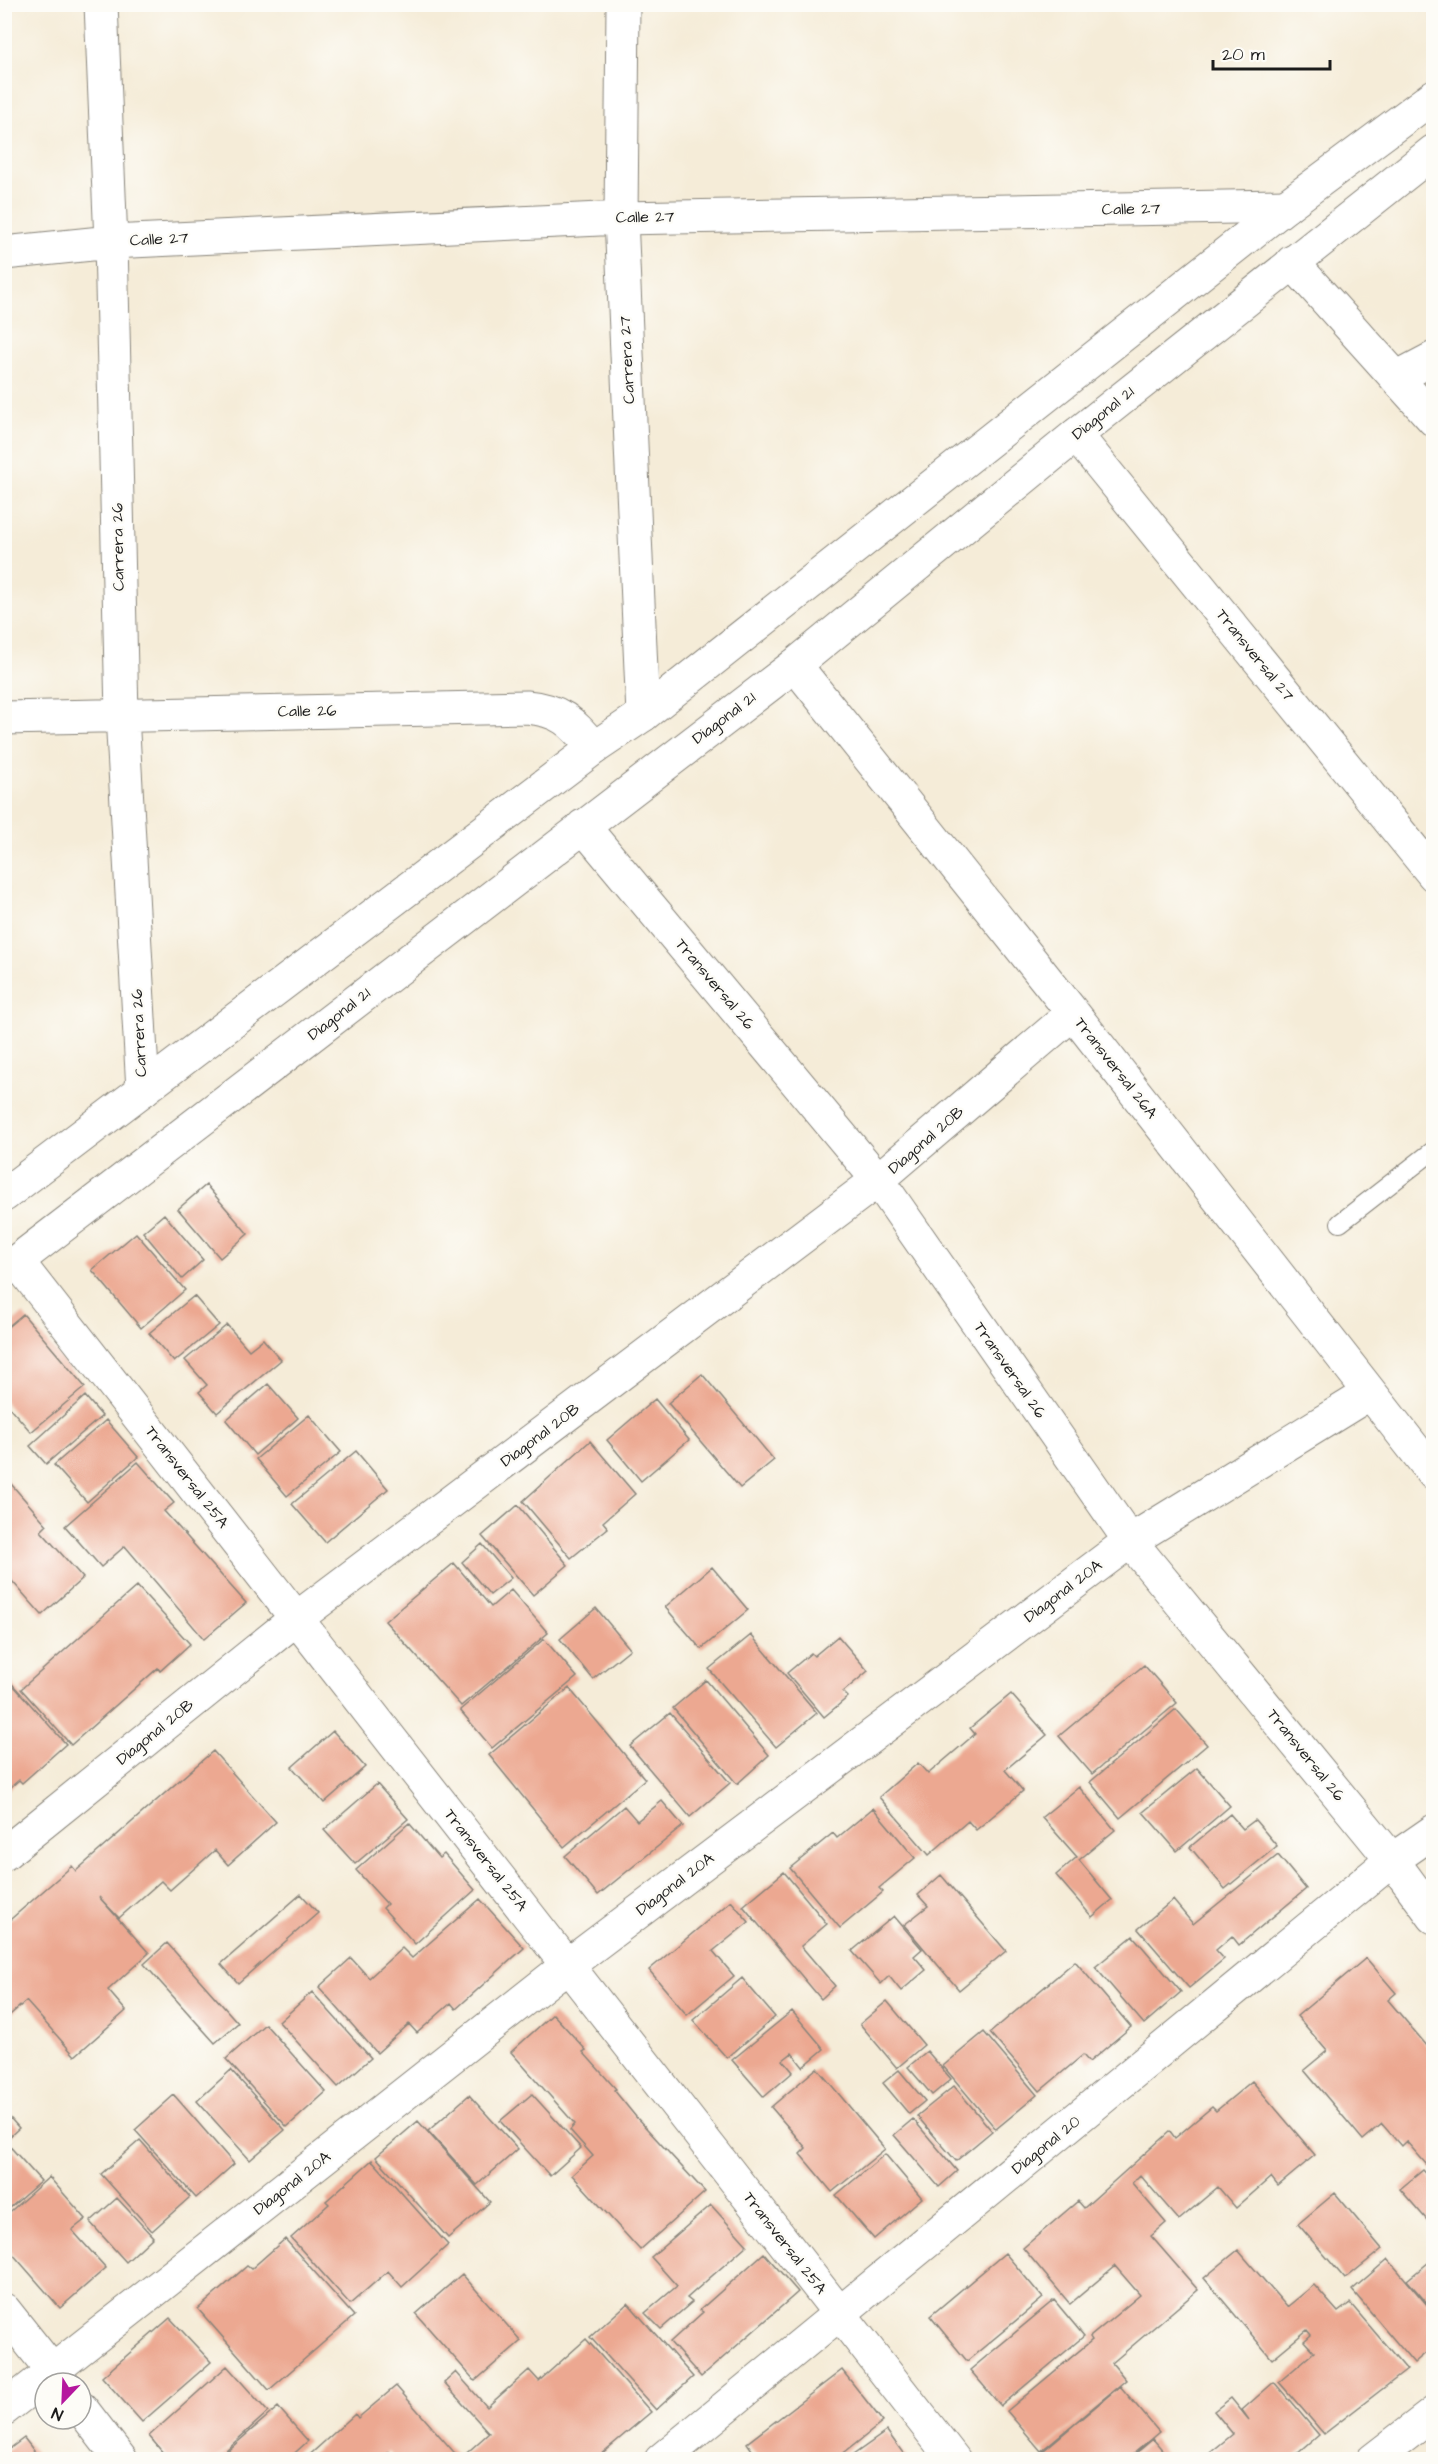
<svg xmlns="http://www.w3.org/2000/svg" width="1438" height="2464" font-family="'Architects Daughter',sans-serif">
<rect width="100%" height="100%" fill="#fdfcf7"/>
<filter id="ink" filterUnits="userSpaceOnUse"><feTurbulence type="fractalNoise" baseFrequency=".0167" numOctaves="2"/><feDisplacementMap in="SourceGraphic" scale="12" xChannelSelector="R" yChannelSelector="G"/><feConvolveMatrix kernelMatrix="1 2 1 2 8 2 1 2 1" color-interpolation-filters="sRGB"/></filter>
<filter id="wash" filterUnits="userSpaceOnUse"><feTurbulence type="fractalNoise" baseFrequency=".008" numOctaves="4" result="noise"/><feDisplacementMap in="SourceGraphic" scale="24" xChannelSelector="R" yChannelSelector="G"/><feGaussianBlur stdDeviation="1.35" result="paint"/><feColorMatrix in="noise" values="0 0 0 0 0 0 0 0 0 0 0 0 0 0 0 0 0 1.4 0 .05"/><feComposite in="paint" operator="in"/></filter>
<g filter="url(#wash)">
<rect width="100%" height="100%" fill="#f5ecd8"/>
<g id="blocks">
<path fill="#eca891" d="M206,1185L248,1234L220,1258L178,1209Z
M164,1214L203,1260L182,1279L143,1232Z
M136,1233L185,1290L141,1328L92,1270Z
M194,1296L219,1325L174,1362L149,1333Z
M23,1314L85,1387L31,1432L4,1401V1330Z
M227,1325L249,1350L263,1339L281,1360L217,1413L199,1392L207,1385L185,1360Z
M702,1374L774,1460L740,1488L668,1403Z
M268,1384L298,1418L255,1455L226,1420Z
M85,1396L102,1416L46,1464L30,1446Z
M655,1399L689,1440L641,1481L607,1440Z
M309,1415L341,1452L287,1496L256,1459Z
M106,1420L138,1457L87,1502L54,1465Z
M590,1441L635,1494L603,1522L608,1528L571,1558L523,1501Z
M356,1451L388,1489L325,1542L292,1504Z
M138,1462L174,1503L164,1511L246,1603L204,1639L125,1546L101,1567L65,1526Z
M4,1476L47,1525L41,1531L83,1578L42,1615L4,1572Z
M518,1505L568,1565L533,1595L482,1536Z
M482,1544L511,1578L490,1595L462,1562Z
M454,1563L491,1607L511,1590L548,1633L461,1706L385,1621Z
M712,1567L748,1610L701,1649L665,1607Z
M137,1586L190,1644L160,1671L158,1668L71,1745L21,1689Z
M596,1608L630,1649L593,1679L560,1639Z
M751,1635L817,1713L776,1747L709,1669Z
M838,1636L868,1671L843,1692L848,1697L824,1717L787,1673L811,1653L814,1656Z
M544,1639L577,1677L492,1748L460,1710Z
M1144,1665L1177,1703L1092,1774L1059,1736Z
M4,1675L66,1744L22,1783L19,1780L4,1793Z
M706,1680L769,1755L737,1784L673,1708Z
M569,1688L645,1779L564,1847L489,1755Z
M1011,1694L1047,1735L1005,1770L1023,1791L976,1830L968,1821L929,1855L879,1797L918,1763L928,1774L975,1734L970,1728Z
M1176,1709L1207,1745L1120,1818L1090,1782Z
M670,1713L730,1783L690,1817L630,1746Z
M333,1731L365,1767L324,1803L292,1767Z
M213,1751L276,1822L228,1865L215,1850L170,1890L161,1881L119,1918L99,1897L149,1953L108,1990L126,2011L75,2056L26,2001L4,2020V1925L72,1866L76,1871Z
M1197,1768L1230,1806L1177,1851L1143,1812Z
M377,1784L408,1819L355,1864L324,1830Z
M1079,1787L1115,1830L1079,1860L1112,1900L1092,1917L1056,1875L1077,1857L1042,1817Z
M662,1801L683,1826L598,1895L565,1856L624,1806L637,1821Z
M873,1808L915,1858L879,1888L883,1892L840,1928L790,1868L833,1833L837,1838Z
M1230,1814L1243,1829L1255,1820L1277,1846L1225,1889L1190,1847Z
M409,1823L439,1858L444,1854L475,1890L415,1944L383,1908L387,1904L356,1870Z
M1278,1855L1306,1889L1239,1945L1232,1936L1216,1950L1224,1959L1189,1988L1138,1929L1173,1900L1193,1924Z
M784,1872L827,1924L801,1946L835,1986L821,1999L743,1906Z
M941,1875L1006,1951L959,1990L904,1925L928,1906L918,1895Z
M301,1894L318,1913L238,1983L221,1964Z
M480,1899L524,1948L456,2009L451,2003L417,2033L409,2024L377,2053L319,1987L351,1958L369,1978L402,1948L412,1958Z
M731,1901L749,1922L713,1951L734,1976L687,2015L649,1970Z
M894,1916L922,1949L914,1956L926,1970L901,1991L889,1976L881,1984L852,1951Z
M1133,1936L1181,1992L1144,2024L1095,1967Z
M167,1943L238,2023L215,2043L144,1964Z
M1366,1958L1396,1993L1388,2000L1434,2054V2173L1406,2141L1401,2146L1382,2124L1363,2140L1304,2070L1327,2051L1297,2016Z
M1075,1961L1131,2027L1089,2062L1083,2055L1040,2091L990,2033Z
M742,1978L775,2017L727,2058L693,2020Z
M312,1992L371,2058L338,2087L279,2022Z
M887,2001L924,2045L897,2068L860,2024Z
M792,2011L824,2049L803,2067L792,2053L783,2060L793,2072L764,2097L732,2060Z
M553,2014L586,2050L583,2052L616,2089L614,2090L636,2117L705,2192L640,2250L572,2175L593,2156L570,2130L575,2124L511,2052Z
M265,2024L326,2092L287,2127L226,2059Z
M984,2032L1037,2095L996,2129L943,2066Z
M927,2051L951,2079L932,2095L908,2067Z
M817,2068L885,2149L832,2192L800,2154L806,2148L771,2107Z
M231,2070L285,2130L250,2160L197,2101Z
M899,2070L925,2101L909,2114L883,2083Z
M1252,2081L1315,2155L1278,2186L1271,2177L1236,2208L1218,2187L1179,2220L1140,2175L1132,2183L1166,2223L1151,2236L1198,2290L1112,2363L1126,2380L1041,2451L1007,2411L1092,2340L1090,2337L1140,2295L1115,2266L1070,2304L1023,2248L1078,2201L1084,2208L1170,2131L1175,2138L1212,2107L1216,2111Z
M954,2086L992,2131L956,2161L917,2116Z
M532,2094L581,2148L550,2176L500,2121Z
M174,2095L234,2164L196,2198L135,2130Z
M469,2095L518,2149L477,2185L428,2131Z
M4,2111L19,2128L5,2141L41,2181L4,2213Z
M913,2119L957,2171L939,2187L894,2135Z
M418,2121L490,2202L448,2238L376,2157Z
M140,2140L190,2197L152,2231L101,2174Z
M885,2154L922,2198L874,2239L836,2195Z
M372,2160L448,2245L402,2287L388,2271L350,2304L291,2238L329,2204L326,2201Z
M1423,2170L1434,2182V2228L1400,2189Z
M49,2177L86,2219L72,2230L106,2268L60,2308L4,2244V2217Z
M1335,2193L1382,2249L1345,2279L1298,2224Z
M117,2198L153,2237L126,2262L90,2222Z
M711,2205L747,2245L687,2298L692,2302L661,2329L645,2313L677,2286L651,2257Z
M285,2239L354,2316L269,2390L198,2309L247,2266L251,2269Z
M1238,2250L1287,2307L1314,2285L1338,2312L1350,2303L1407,2370L1324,2434L1279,2382L1314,2352L1304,2341L1311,2335L1307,2330L1272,2359L1204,2278Z
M764,2253L798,2292L701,2377L670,2342L703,2312L700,2310Z
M1005,2253L1043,2298L967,2361L930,2316Z
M1434,2258V2311L1407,2280Z
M1388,2259L1434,2313V2346L1414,2363L1352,2290Z
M462,2274L521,2341L475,2381L416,2314Z
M1054,2300L1084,2336L1001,2406L970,2370Z
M628,2303L693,2377L656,2410L590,2337Z
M170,2318L211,2362L142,2422L102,2377Z
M586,2339L651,2412L594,2460H395L389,2452L381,2460H304L355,2414L358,2418L396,2386L460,2459L489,2433L444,2383L456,2372L487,2407L529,2370L539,2381Z
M227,2366L268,2412L215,2460H169L149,2436Z
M842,2370L883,2422L835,2460H759L747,2443Z
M1274,2382L1319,2435L1290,2460H1218L1211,2452L1233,2434L1214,2411L1231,2398L1249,2420L1242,2410Z
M1120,2386L1159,2432L1126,2460H1050L1043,2451Z
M278,2407L308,2441L287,2460H217Z
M887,2431L908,2460H846Z
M24,2438L41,2460H4V2453Z
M1153,2439L1171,2460H1128Z"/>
</g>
</g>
<g filter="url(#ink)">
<use href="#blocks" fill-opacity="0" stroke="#88847a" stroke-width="1.5"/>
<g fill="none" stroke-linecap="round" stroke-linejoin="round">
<defs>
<path id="lane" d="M1340,1223L1434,1150"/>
<path id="street" d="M101,4L111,242L122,715L143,1090
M623,4L621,218L643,715
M4,253L111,242L621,218L1286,206
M1292,262L1434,420
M1396,378L1434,358
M1076,435L1434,875
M795,665L1073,1013L1434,1474
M4,718L527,707C562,710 572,723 594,748
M583,826L878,1180L1130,1541L1392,1860L1434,1917
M17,1261L954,2460
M4,1854L297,1618L878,1180L1073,1013
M4,2310L62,2383
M81,2408L121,2460
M4,2409L568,1965L1130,1541L1370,1393
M661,2460L1392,1860L1434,1831
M1373,2460L1434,2413"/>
<path id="highway" d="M4,1195L594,748L643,715L1286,206L1434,96
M4,1271L795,665L1076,435L1434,151"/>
</defs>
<use href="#lane" stroke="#88847a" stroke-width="20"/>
<use href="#street" stroke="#88847a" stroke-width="35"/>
<use href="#highway" stroke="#88847a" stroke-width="35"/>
<use href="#lane" stroke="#fff" stroke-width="18"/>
<use href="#street" stroke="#fff" stroke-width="33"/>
<use href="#highway" stroke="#fff" stroke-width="33"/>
</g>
</g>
<g text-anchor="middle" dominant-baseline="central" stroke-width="5" stroke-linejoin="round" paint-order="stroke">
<g font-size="16" fill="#1c1c1c" stroke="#fdfcf7">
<text transform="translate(1131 209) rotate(-1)">Calle 27</text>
<text transform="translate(645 217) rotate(-1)">Calle 27</text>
<text transform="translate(159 239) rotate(-3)">Calle 27</text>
<text transform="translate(627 360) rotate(-93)">Carrera 27</text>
<text transform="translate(1103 413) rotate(-39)">Diagonal 21</text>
<text transform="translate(118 547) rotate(-91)">Carrera 26</text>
<text transform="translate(1255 655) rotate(51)">Transversal 27</text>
<text transform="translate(307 711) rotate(-1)">Calle 26</text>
<text transform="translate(724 718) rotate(-37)">Diagonal 21</text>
<text transform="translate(715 984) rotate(50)">Transversal 26</text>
<text transform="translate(339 1014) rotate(-38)">Diagonal 21</text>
<text transform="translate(139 1033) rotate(-93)">Carrera 26</text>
<text transform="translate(1116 1068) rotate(52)">Transversal 26A</text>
<text transform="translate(926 1140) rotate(-41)">Diagonal 20B</text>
<text transform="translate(1010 1370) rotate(55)">Transversal 26</text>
<text transform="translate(540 1435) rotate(-37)">Diagonal 20B</text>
<text transform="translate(187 1477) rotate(52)">Transversal 25A</text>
<text transform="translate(1063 1591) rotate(-37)">Diagonal 20A</text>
<text transform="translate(155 1732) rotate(-39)">Diagonal 20B</text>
<text transform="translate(1306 1755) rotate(51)">Transversal 26</text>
<text transform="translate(486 1860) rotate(52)">Transversal 25A</text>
<text transform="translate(675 1884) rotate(-37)">Diagonal 20A</text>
<text transform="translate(1046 2145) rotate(-39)">Diagonal 20</text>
<text transform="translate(292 2183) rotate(-38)">Diagonal 20A</text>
<text transform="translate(785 2243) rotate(52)">Transversal 25A</text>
</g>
</g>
<rect width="1438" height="2464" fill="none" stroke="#fdfcf7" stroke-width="24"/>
<g transform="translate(63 2401) rotate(203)"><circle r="28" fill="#fdfcf7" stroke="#a3a29f" stroke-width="1.5"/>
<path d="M0-4.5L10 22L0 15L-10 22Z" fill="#b5179e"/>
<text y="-9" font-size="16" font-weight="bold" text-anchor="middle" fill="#1c1c1c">N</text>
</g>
<path d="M1213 60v9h117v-9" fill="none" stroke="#1c1c1c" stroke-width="3"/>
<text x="1222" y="60" font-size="18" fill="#1c1c1c" stroke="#fdfcf7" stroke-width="4.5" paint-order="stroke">20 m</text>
</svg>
